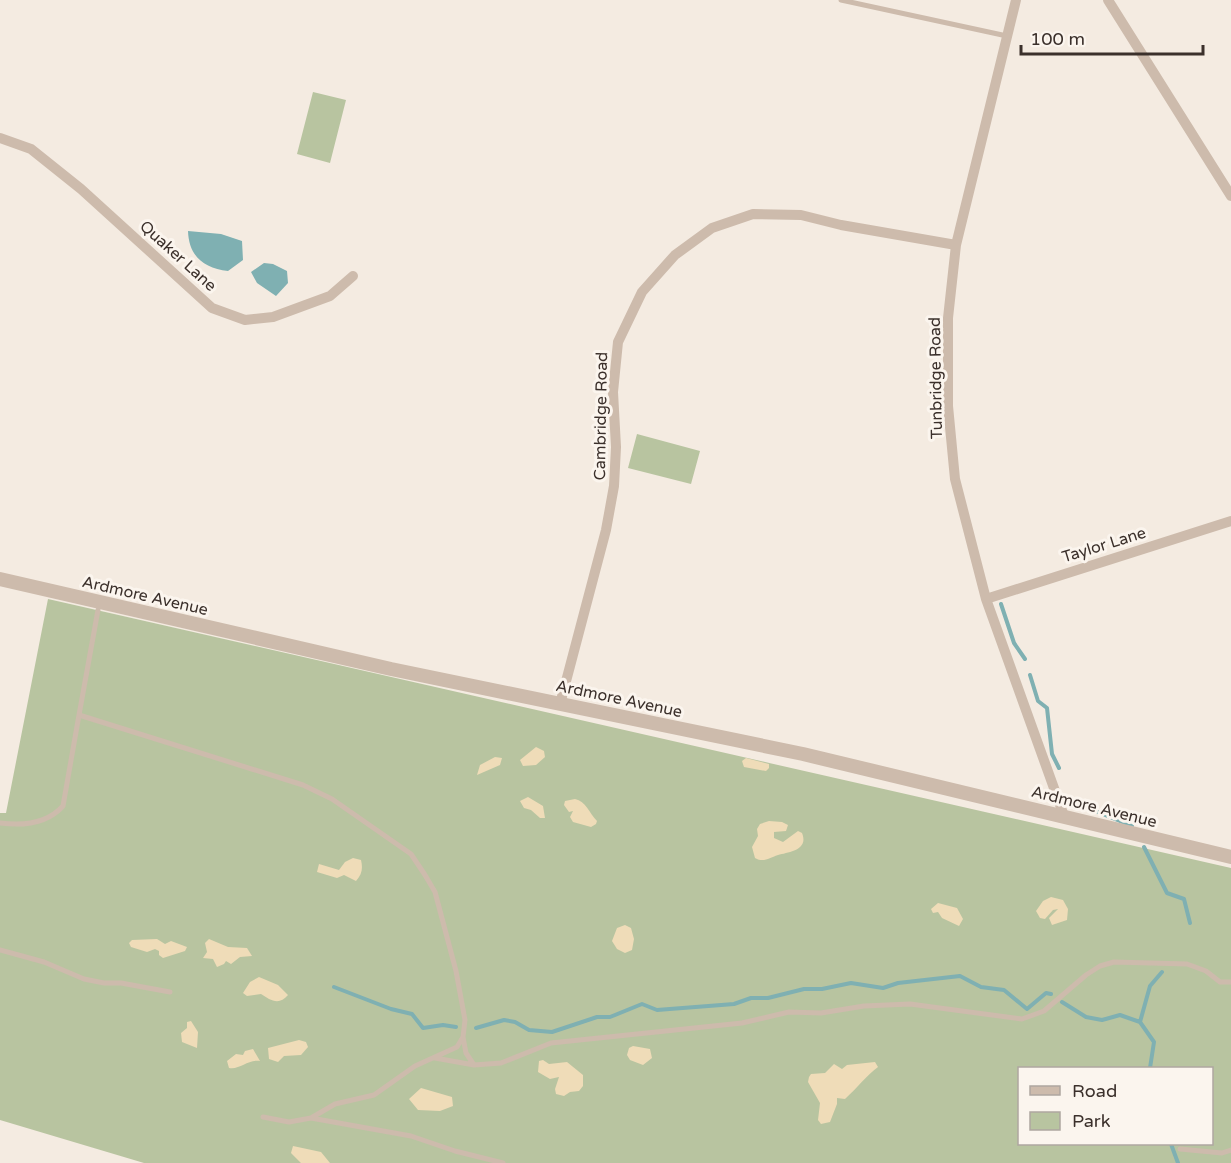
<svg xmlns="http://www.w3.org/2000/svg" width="1231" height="1163" font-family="'Varela Round',sans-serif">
<rect width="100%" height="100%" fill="#f4ebe1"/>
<path fill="#b8c4a0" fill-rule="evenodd" d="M313,92L346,100L330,163L297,154Z
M637,434L700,451L691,484L628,468Z
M48,599L1231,868V1163H144L0,1120V813H6ZM1020,1068H1212V1144H1020Z"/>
<path fill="#efdcb8" d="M536,747L544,751L545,757L536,765L523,766L520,760Z
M495,757L502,758L500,765L477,775L480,765Z
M746,758L769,764V768L766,771L744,767L742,761Z
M528,797L543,806L545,818H540L531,810L524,808L520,801Z
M575,799C586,801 589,813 597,821L596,824L591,827L573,822L570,817L573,811L569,812L564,805L565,801Z
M769,821L782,822L788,825L786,831L774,832V838L783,842L798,831L802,833C809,850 789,852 778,855C769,858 764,863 755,858L752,847L758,836L757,829L760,824Z
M353,858L361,860C363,869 362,874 356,881L344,875L337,878L317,872L319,864L339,870L345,862Z
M1051,897L1063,900L1068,909L1067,920L1052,925L1049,918L1058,909L1053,910L1045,919L1040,918L1036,911L1043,901Z
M938,903L957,908L963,919L959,926L942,918L938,912L933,913L931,909Z
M625,925L631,928L634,939L632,950L625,953L617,949L612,941L617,928Z
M157,939L165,944L171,941L187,947L185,951L163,958L159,955V951L155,949L147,952L131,947L129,943L132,940Z
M209,939L228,947L247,948L252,956L240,957L231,964L226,961L224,964L217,967L213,959L203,958L207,952L205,943Z
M259,977L278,985L288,995C279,1006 270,1000 261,994L247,996L243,993L250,982Z
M191,1021L198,1032L197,1048L182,1042L181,1033L187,1028V1022Z
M299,1040L306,1042L308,1047L301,1055L284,1056L278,1062L269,1059L268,1048Z
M633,1046L650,1049L652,1058L643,1065L630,1060L627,1055L629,1048Z
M253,1049L260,1061C248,1059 240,1070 229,1068L227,1061L236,1054L243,1055L245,1051Z
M543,1060L549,1064L567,1062L583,1075V1086L579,1091L570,1092L564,1096L556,1094L555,1089L559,1077L550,1079L538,1072L539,1061Z
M875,1062L878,1067C866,1076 857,1088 845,1099L837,1098V1104L830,1122L821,1124L818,1120L820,1103L808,1082L809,1077L811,1074L825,1073L834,1064L842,1069L847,1065Z
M421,1088L452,1097L453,1106L440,1111L418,1110L409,1099Z
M293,1146L321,1152L330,1163H301L291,1153Z"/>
<path fill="#7fb0b2" d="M188,231L221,234L242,241L243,260L228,271C204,268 189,257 188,231Z
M264,263L273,264L287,271L288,283L276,296L257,283L251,272Z"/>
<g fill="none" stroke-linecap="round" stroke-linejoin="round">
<path stroke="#7fb0b2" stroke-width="4" d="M1001,604L1014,643L1025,659
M1030,675L1038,701L1047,708L1052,754L1059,768
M1088,808L1132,826
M1144,847L1167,893L1184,899L1190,923
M334,987L391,1009L412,1014L423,1028L443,1025L456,1027
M1062,1002L1086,1017L1102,1020L1120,1015L1140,1022
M476,1028L504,1020L515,1022L529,1030L552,1032L597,1017H610L642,1004L657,1010L734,1004L751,998H768L804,989H822L851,983L883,988L898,983L960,976L981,987L1004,990L1027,1009L1046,993L1051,994
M1150,1068L1154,1042L1140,1022L1150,986L1162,972
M1171,1144L1178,1163"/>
<path stroke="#cdbbac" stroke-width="5" d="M841,0L1007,36
M98,610L79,715L303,785L332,799L411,854L425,875L435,892L456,971L465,1020L463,1037L466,1053L474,1065L501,1063L551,1043L742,1023L789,1012L821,1013L864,1006L910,1004L1022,1019L1044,1011L1086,975L1100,966L1114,962L1187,964L1206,971L1220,982H1231
M0,823C23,826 47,824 63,806L79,715
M0,950L44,962L84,979L104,983H121L170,992
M435,1058L474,1065
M263,1117L289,1122L311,1118L335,1104L374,1095L415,1066L457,1047L463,1037
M311,1118L411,1136L455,1151L503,1163
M1180,1149L1222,1153L1231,1150"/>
<path stroke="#cdbbac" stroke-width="10" d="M1016,0L956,245L948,318V406L955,479L986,599L1064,816
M1108,0L1231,196
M0,138L31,149L81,189L212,308L245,320L273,317L330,296L353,276
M986,599L1231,521
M560,704L606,530L614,486L616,447L613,392L618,342L642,292L675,255L712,228L753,214L801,215L841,225L956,245"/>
<path stroke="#cdbbac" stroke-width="14" d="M0,579L391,669L803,754L1231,857"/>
</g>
<g text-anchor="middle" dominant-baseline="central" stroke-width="6" stroke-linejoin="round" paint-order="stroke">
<g font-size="16" fill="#3b302b" stroke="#fbf5ee">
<text transform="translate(178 256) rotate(42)">Quaker Lane</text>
<text transform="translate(936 378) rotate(-91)">Tunbridge Road</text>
<text transform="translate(601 416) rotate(-89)">Cambridge Road</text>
<text transform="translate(1104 545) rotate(-17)">Taylor Lane</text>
<text transform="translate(145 596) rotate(13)">Ardmore Avenue</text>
<text transform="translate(619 699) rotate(12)">Ardmore Avenue</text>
<text transform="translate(1094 807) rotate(14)">Ardmore Avenue</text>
</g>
</g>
<rect x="1018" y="1067" width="195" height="78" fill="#fbf5ee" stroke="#aea6a0" stroke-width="1.5"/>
<rect x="1030" y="1086" width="30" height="9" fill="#cdbbac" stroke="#aea6a0" stroke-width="1.5"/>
<text x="1072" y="1097" font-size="18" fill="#3b302b">Road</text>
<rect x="1030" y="1112" width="30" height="18" fill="#b8c4a0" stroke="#aea6a0" stroke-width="1.5"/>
<text x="1072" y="1127" font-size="18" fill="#3b302b">Park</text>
<path d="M1021 45v9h182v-9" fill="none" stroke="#3b302b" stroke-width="3"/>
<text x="1030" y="45" font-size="18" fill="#3b302b" stroke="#fbf5ee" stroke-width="4.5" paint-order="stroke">100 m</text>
</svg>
